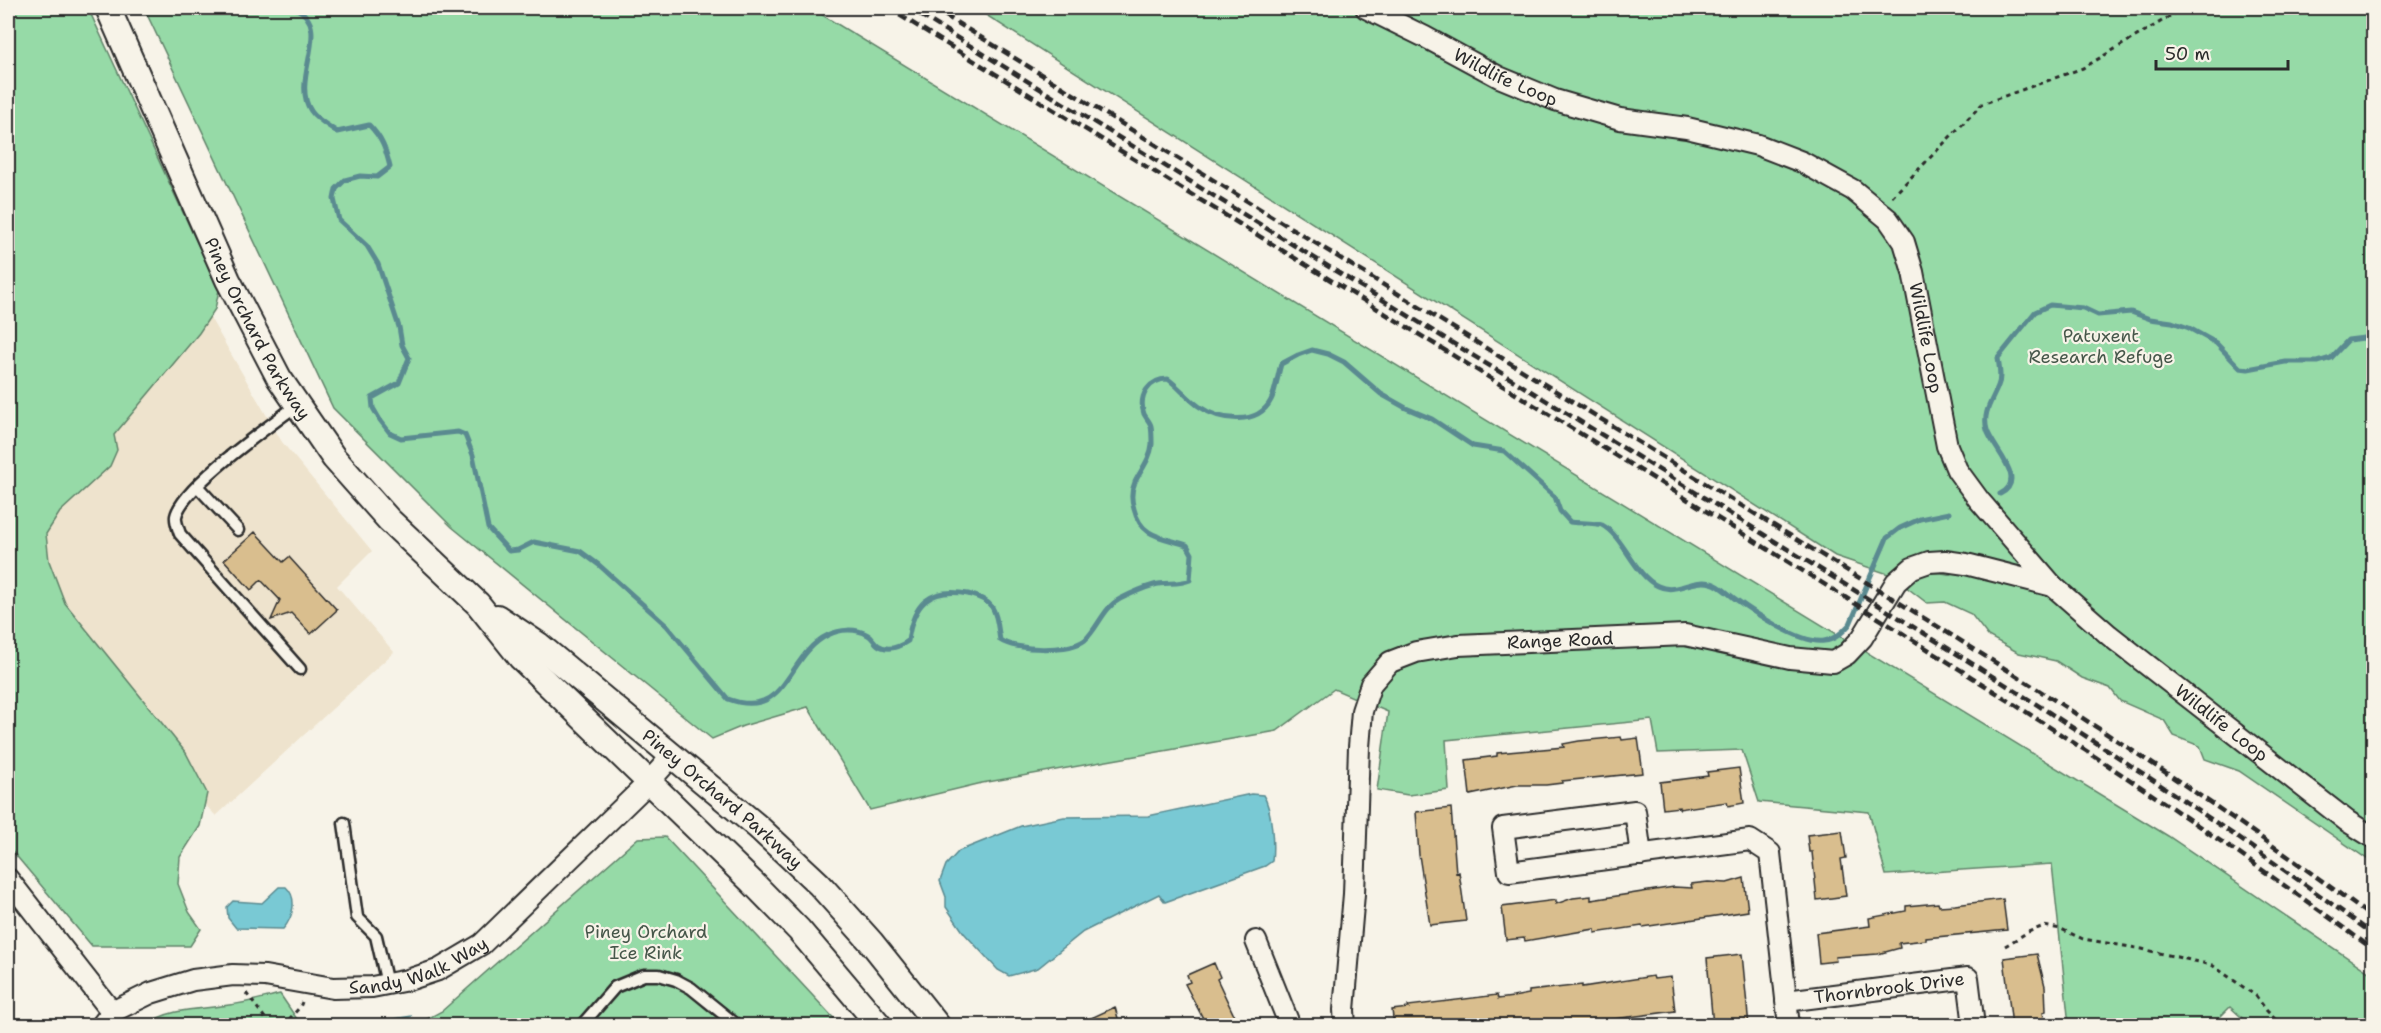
<svg xmlns="http://www.w3.org/2000/svg" width="2381" height="1033" font-family="'Shantell Sans',sans-serif">
<rect width="100%" height="100%" fill="#f7f3e8"/>
<filter id="ink" filterUnits="userSpaceOnUse"><feTurbulence type="fractalNoise" baseFrequency=".0167" numOctaves="2"/><feDisplacementMap in="SourceGraphic" scale="12" xChannelSelector="R" yChannelSelector="G"/><feConvolveMatrix kernelMatrix="1 2 1 2 8 2 1 2 1" color-interpolation-filters="sRGB"/></filter>
<g filter="url(#ink)">
<path fill="#eee3cd" d="M201,302L282,442L372,551L337,586L394,652L216,816L153,750L8,527Z"/>
<path fill="#96daa7" stroke="#608269" stroke-width="1.5" d="M8,8H88L219,290L215,309L199,333L114,435L117,450L110,466L60,512L46,534L49,561L65,603L186,753L207,793L200,826L180,857L178,884L189,912L201,929L190,946H92L8,846Z
M144,8H811L2168,836L2373,975V1025H2250L2230,1007L2212,1025H2069L2052,864L1886,875L1869,812L1759,802L1742,750L1658,753L1652,720L1446,740L1449,790L1408,795L1377,790L1388,712L1334,689L1277,731L982,783L870,810L808,707L743,726L712,739L452,527L333,408Z
M975,8H2373V863L2239,771L2205,759L2200,746L2174,736L2164,720L2120,701L2110,688L2082,678L2056,661L2019,653L1988,636L1971,614L1945,602L1927,603L1905,586C1921,572 1930,570 1951,575C1922,549 1920,553 1891,575L1835,556Z
M665,837L840,1025L414,1026L442,1011L638,838Z
M280,994L301,1025H148C165,1008 206,1009 229,1005C246,1003 263,998 280,994Z"/>
<path fill="#79c9d4" stroke="#5a8a90" stroke-width="1.5" d="M1251,794L1263,795C1272,808 1274,844 1272,861L1265,866L1165,902L1159,894L1083,932L1038,968L1009,976L998,970L964,933L946,907V897L940,881L946,865L959,851L1021,826L1064,817L1148,816Z
M279,887H286C298,898 293,918 283,929L236,928L228,918L227,907L233,901L262,903Z
M412,1016L392,1025H316L314,1019L369,1023Z"/>
<g fill="none" stroke-linecap="round" stroke-linejoin="round">
<path stroke="#5a8a90" stroke-width="5" d="M295,8C335,26 289,79 311,111C316,119 329,126 337,132L369,125C382,138 386,150 390,167L377,177L360,176L345,180L336,189L334,199L339,220L367,246L378,264L399,327L402,345L409,358L399,383L372,398L373,408L380,420L390,433L401,438L458,432L465,435L473,455L488,528L509,551L518,550L534,542L580,551L599,565L667,626L728,699C788,721 786,655 828,635C840,629 856,628 868,635C872,637 874,642 878,645C888,652 899,647 908,641C913,604 929,587 968,594C976,596 987,600 992,607C998,617 998,629 1000,640C1015,651 1070,652 1085,640C1098,628 1104,607 1120,599C1130,594 1143,588 1154,585C1166,582 1179,585 1190,580L1192,554L1187,545C1163,537 1141,538 1134,509C1131,500 1131,491 1135,482C1141,470 1151,458 1152,444C1152,439 1152,431 1151,426C1150,422 1146,418 1144,414C1138,396 1149,379 1168,379C1179,387 1188,399 1200,407C1220,421 1258,426 1271,400C1275,393 1278,374 1281,364L1298,355L1312,350L1328,354L1344,362L1381,394L1406,408L1432,419L1473,446L1504,451L1555,497L1560,511L1570,522C1577,523 1597,523 1602,525C1624,537 1634,575 1658,586C1676,595 1692,578 1711,583C1720,585 1726,592 1734,598C1753,612 1800,644 1824,641C1835,640 1843,632 1850,624L1887,538L1900,528L1920,519L1949,513
M2000,494C2029,480 1992,448 1987,430C1982,413 1992,401 1998,386C2002,377 1999,367 1998,358L2035,312L2050,305L2083,308L2098,315L2131,312L2150,319L2172,322L2189,328L2216,343L2240,368L2248,369L2285,362H2318L2331,358L2348,340L2364,338L2374,341"/>
</g>
<path fill="#d9be8e" stroke="#2b2b2b" stroke-width="1.5" d="M255,532L283,562L289,557L337,610L311,634L291,613L271,620L280,600L261,580L251,590L224,560Z
M1621,737L1622,740L1638,738L1643,773L1562,781V783L1546,785H1517L1470,795L1466,760L1497,756V753L1564,747L1563,744L1579,741Z
M1739,768L1744,803L1728,806L1727,802L1679,809V807L1663,809L1660,782L1708,776L1707,772Z
M1451,808L1456,873L1459,872L1466,921L1430,925L1419,855L1416,812Z
M1842,831L1846,858L1841,859L1846,896L1817,900L1812,852H1809L1807,835Z
M1744,878L1748,911L1643,927L1642,926L1595,933V929L1525,941L1524,938L1506,940L1502,907L1556,900V904L1573,898L1591,896V900L1674,887L1692,888L1691,884L1708,882L1727,883Z
M2003,899L2007,930L1926,938V940L1899,943L1900,948L1878,954L1835,957L1836,961L1819,963L1816,933L1870,926L1869,918L1906,911V906L1938,903L1939,906L1955,905Z
M1742,954L1749,1026H1713L1707,958Z
M2037,954L2045,986L2046,1011L2043,1012L2045,1026H2012L2004,958Z
M1214,963L1220,977L1217,979L1239,1026H1207L1185,984L1190,982L1187,975Z
M1653,976L1654,979L1671,977L1675,1011L1560,1026H1551L1550,1022L1525,1026H1394L1392,1010L1409,1008L1408,1006L1497,995L1498,999L1513,997L1529,994V991L1582,985V987Z
M1115,1007L1120,1026H1074Z"/>
<g fill="none" stroke-linecap="round" stroke-linejoin="round">
<defs>
<path id="service" d="M297,405C271,425 182,487 176,516C175,521 178,528 180,534L300,669
M198,487L238,530
M344,823L357,917L376,936L387,984
M581,1026L615,987L644,975H659L676,980L691,988L738,1026"/>
<g id="minor">
<path id="s1" d="M1366,8L1425,37L1499,77L1555,100L1620,119L1687,128L1758,145L1802,162L1853,190L1888,219L1904,242L1913,272L1947,446L1957,470L1979,500L2053,586L2109,635L2347,821L2374,838"/>
<path d="M1641,855L1635,811L1503,828L1509,872L1750,840L1770,853L1789,1026"/>
<path d="M8,879L112,1012"/>
<path d="M1256,941L1290,1026"/>
<path id="s2" d="M1786,1001L1968,978L1974,1026"/>
<path id="s3" d="M101,1026L112,1012L151,993L193,980L233,975L265,976L333,988L372,987L408,980L438,970L482,944L648,783L672,756"/>
<path id="s4" d="M1345,1026L1344,1010L1354,894L1359,747L1362,711L1371,684L1390,662L1416,652L1458,645L1685,635L1790,658L1833,662L1847,654L1862,638L1896,582L1912,568L1929,562L1945,561L1966,564L2053,586"/>
</g>
<g id="tertiary">
<path id="s5" d="M108,8L228,280L279,378L334,458L389,520L478,604L521,658L752,882L799,930L880,1026"/>
<path id="s6" d="M497,617L539,645L758,827L819,884L871,942L938,1026"/>
</g>
</defs>
<use href="#service" stroke="#2b2b2b" stroke-width="15"/>
<use href="#minor" stroke="#2b2b2b" stroke-width="24"/>
<use href="#tertiary" stroke="#2b2b2b" stroke-width="28"/>
<path stroke="#2b2b2b" stroke-width="3" stroke-dasharray="4.5 4.5" stroke-linecap="butt" d="M1892,197L1982,104L2083,68L2184,8
M2005,946L2028,932L2044,926L2061,929L2083,939L2142,949L2212,965L2256,996L2267,1011L2282,1026
M246,993L271,1026
M283,1026L300,1007L302,1002"/>
<use href="#service" stroke="#f7f3e8" stroke-width="10"/>
<use href="#minor" stroke="#f7f3e8" stroke-width="20"/>
<use href="#tertiary" stroke="#f7f3e8" stroke-width="24"/>
<path stroke="#2b2b2b" stroke-width="4.5" stroke-dasharray="9 4.5" stroke-linecap="butt" d="M888,8C1144,165 1400,323 1656,480C1900,631 2143,780 2374,950
M909,8C1173,171 1438,334 1703,497C1930,637 2159,775 2374,935
M933,8C1196,169 1458,331 1721,493C1942,629 2165,763 2374,919"/>
</g>
</g>
<g text-anchor="middle" dominant-baseline="central" stroke-width="4.5" stroke-linejoin="round" paint-order="stroke">
<g font-size="18" fill="#2b2b2b" stroke="#f7f3e8">
<text stroke="none"><textPath href="#s1" startOffset="156">Wildlife Loop</textPath></text>
<text stroke="none"><textPath href="#s5" startOffset="354">Piney Orchard Parkway</textPath></text>
<text stroke="none"><textPath href="#s1" startOffset="696">Wildlife Loop</textPath></text>
<text stroke="none"><textPath href="#s4" startOffset="546">Range Road</textPath></text>
<text stroke="none"><textPath href="#s1" startOffset="1200">Wildlife Loop</textPath></text>
<text stroke="none"><textPath href="#s6" startOffset="290">Piney Orchard Parkway</textPath></text>
<text stroke="none"><textPath href="#s3" startOffset="336">Sandy Walk Way</textPath></text>
<text stroke="none"><textPath href="#s2" startOffset="104">Thornbrook Drive</textPath></text>
</g>
<g font-size="18" fill="#46574a" stroke="#f7f3e8">
<text x="2101" y="336">Patuxent<tspan x="2101" dy="21">Research Refuge</tspan></text>
<text x="646" y="932">Piney Orchard<tspan x="646" dy="21">Ice Rink</tspan></text>
</g>
</g>
<rect width="2381" height="1033" fill="none" stroke="#f7f3e8" stroke-width="30"/>
<rect x="15" y="15" width="2351" height="1003" fill="none" stroke="#2b2b2b" stroke-width="2" filter="url(#ink)"/>
<path d="M2156 60v9h132v-9" fill="none" stroke="#2b2b2b" stroke-width="3"/>
<text x="2165" y="60" font-size="18" fill="#2b2b2b" stroke="#f7f3e8" stroke-width="4.5" paint-order="stroke">50 m</text>
</svg>
